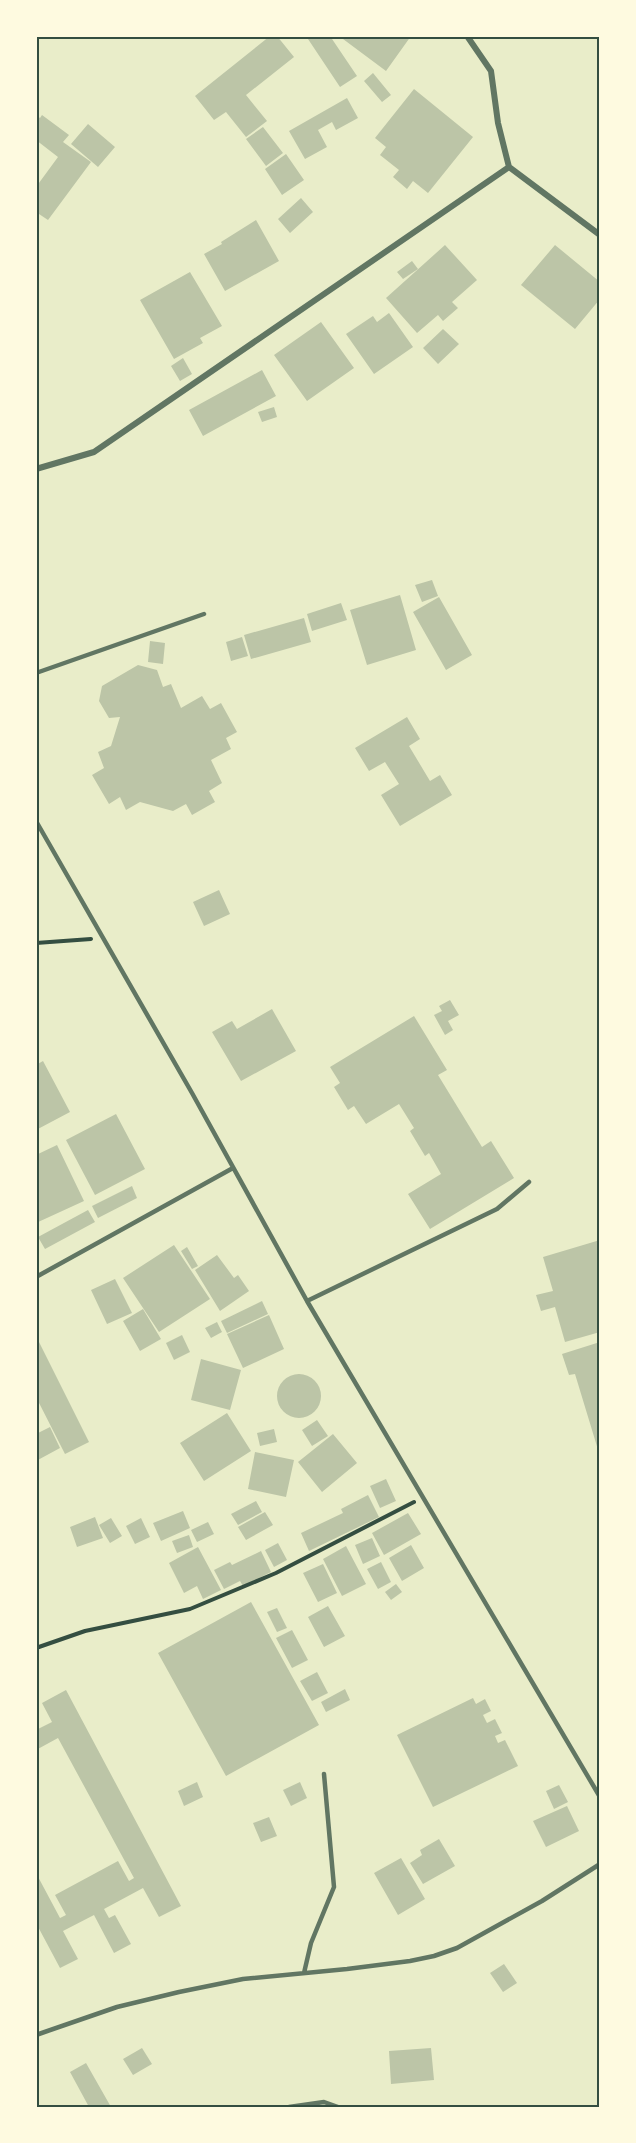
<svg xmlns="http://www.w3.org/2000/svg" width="636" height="2143" font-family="'DM Sans',sans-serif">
<rect width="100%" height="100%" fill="#e9edc9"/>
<path fill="#bcc5a7" d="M270,36H277L294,57L246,95L267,121L246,137L226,112L214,120L195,96Z
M306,36H330L357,76L340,87Z
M339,36H411L386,71Z
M373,73L391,95L382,102L364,81Z
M414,89L473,137L428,193L413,181L407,189L393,177L399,170L380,155L386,147L375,138Z
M347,98L358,118L336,130L332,122L318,130L327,147L305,159L289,131Z
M36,115L40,118L42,115L69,135L63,142L91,162L48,220L36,212V187L58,157L36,140Z
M88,124L115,147L98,167L71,144Z
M263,127L283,153L266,166L246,139Z
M286,154L304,180L282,195L265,169Z
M301,198L313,212L290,233L278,219Z
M256,220L279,261L225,291L204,254L222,244L221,242Z
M445,245L477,280L452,302L458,308L443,321L438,315L417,333L386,298Z
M555,245L600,282V299L575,329L521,285Z
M412,261L418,269L403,279L397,272Z
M190,272L222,326L200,338L203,343L174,359L140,300Z
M389,313L413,347L374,374L346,334L373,316L377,322Z
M321,322L354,368L307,401L274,355Z
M443,329L459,344L438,364L423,348Z
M183,358L192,374L180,381L171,366Z
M262,370L276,396L203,436L189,410Z
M274,407L277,417L262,422L258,412Z
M432,580L438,596L422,602L415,585Z
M400,595L416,650L367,665L350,610Z
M439,597L472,655L446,670L413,612Z
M341,603L347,620L312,631L307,614Z
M304,618L311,642L251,659L244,635Z
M242,637L248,656L231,661L226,642Z
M150,641L165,643L163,664L148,662Z
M138,665L157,670L163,687L171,684L181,708L202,696L210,709L221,703L237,732L226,738L231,749L211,760L222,783L209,791L215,802L192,815L186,804L173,811L140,802L126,810L120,797L109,804L92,775L104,768L98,752L111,746L120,717L109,718L99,701L102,686Z
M407,717L420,739L409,746L430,781L440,775L452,795L400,826L381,795L399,784L385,762L369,771L355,748Z
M219,890L230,914L204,926L193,902Z
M450,1000L459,1015L448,1021L453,1030L445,1035L434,1015L442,1011L439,1006Z
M272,1009L296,1051L241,1081L212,1032L232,1021L237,1029Z
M414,1016L447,1070L438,1075L482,1147L491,1141L514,1178L430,1229L408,1194L441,1174L429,1153L425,1156L410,1131L414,1128L399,1104L366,1124L354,1106L348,1110L334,1087L340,1083L330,1067Z
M43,1061L70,1112L36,1130V1065Z
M116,1114L145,1169L95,1195L66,1140Z
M57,1145L84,1201L36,1223V1155Z
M132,1186L137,1198L98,1218L92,1206Z
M88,1210L95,1222L45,1249L38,1237Z
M600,1240V1332L565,1342L555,1307L541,1311L536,1295L553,1291L543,1257Z
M174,1245L210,1299L159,1332L123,1278Z
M187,1247L198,1266L192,1269L181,1251Z
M217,1255L234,1278L238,1275L249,1291L220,1311L195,1270Z
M115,1279L132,1313L107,1324L91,1290Z
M262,1301L268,1314L227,1333L221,1321Z
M143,1309L161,1339L140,1351L123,1321Z
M269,1315L284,1349L243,1368L227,1334Z
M217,1322L222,1332L211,1338L205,1328Z
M182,1335L190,1352L174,1360L166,1343Z
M36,1336L89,1442L65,1454L36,1397Z
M600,1342V1453H599L575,1374L569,1375L562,1354Z
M201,1359L241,1370L230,1410L191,1400Z
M277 1396a22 22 0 1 1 44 0a22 22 0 1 1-44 0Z
M227,1413L251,1451L204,1481L180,1443Z
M317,1420L328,1436L312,1446L302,1430Z
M50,1427L60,1448L36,1461V1434Z
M274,1429L277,1442L260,1446L257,1433Z
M333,1434L357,1463L322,1492L298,1462Z
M255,1452L294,1460L286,1497L248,1489Z
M386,1479L396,1501L380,1508L370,1486Z
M368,1495L379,1517L309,1551L301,1533L343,1513L341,1509Z
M256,1501L262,1512L238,1525L231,1514Z
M183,1511L190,1528L161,1541L153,1523Z
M265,1512L273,1525L246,1540L238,1527Z
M408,1513L421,1534L384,1555L372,1533Z
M95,1517L103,1538L77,1547L70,1527Z
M111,1518L122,1536L110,1543L99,1525Z
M141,1518L150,1537L135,1544L126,1526Z
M208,1522L214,1534L197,1542L191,1530Z
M189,1535L193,1547L177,1553L172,1541Z
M372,1538L380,1556L363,1564L355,1545Z
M278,1543L287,1560L274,1567L265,1550Z
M411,1545L424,1568L402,1581L389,1558Z
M346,1546L366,1584L342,1596L323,1559Z
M198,1547L221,1590L203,1599L197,1586L184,1593L169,1563Z
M261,1551L271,1572L243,1586L240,1581L224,1589L214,1570L230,1562L232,1565Z
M381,1562L391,1582L378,1589L367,1569Z
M323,1564L337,1593L318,1602L303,1573Z
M396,1584L402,1592L391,1600L385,1592Z
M251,1602L319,1725L226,1776L158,1653Z
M328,1606L345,1636L324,1647L308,1617Z
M277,1608L287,1628L277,1632L267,1612Z
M292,1630L308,1660L292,1668L276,1638Z
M317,1672L328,1693L312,1701L300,1681Z
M345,1689L350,1700L326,1712L321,1702Z
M66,1690L181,1906L159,1917L143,1888L104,1909L109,1918L115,1915L131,1944L114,1953L94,1915L63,1931L78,1959L60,1968L36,1923V1873L60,1918L66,1915L55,1895L118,1861L129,1881L134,1878L58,1738L36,1750V1730L52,1722L42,1703Z
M473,1698L476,1704L485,1699L491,1711L483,1715L487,1723L495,1719L502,1733L495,1736L498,1743L505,1740L518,1766L433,1807L397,1735Z
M197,1782L203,1797L184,1806L178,1791Z
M300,1782L307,1798L291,1806L283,1790Z
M559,1785L568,1802L554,1809L546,1791Z
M567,1806L579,1831L546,1847L533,1821Z
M269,1817L277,1836L261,1842L253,1823Z
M439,1839L455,1866L423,1884L410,1863L422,1855L420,1850Z
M401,1858L425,1899L398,1915L374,1873Z
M504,1964L517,1983L503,1992L490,1973Z
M142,2048L152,2064L133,2075L123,2059Z
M431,2048L434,2080L391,2084L389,2051Z
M86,2063L111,2107H89L70,2072Z"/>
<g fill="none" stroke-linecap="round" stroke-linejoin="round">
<path stroke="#344e41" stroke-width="4" d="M36,943L91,939
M36,1648L85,1631L190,1609L276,1573L414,1502"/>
<path stroke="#617663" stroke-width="4.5" d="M36,673L204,614
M36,821L192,1093L307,1301L600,1797
M36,1277L233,1168
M307,1301L497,1209L529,1182
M304,1973L311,1943L334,1887L324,1774
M36,2035L117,2007L179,1992L243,1979L347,1969L410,1961L434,1956L457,1948L542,1901L600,1864
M289,2107L324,2102L338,2107"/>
<path stroke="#617663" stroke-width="6" d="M467,36L491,71L498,123L509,167L600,235
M36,469L94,452L509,167"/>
</g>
<rect width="636" height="2143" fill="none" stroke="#fefae0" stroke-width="75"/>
<rect x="38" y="38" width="560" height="2068" fill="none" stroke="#344e41" stroke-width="2"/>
</svg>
